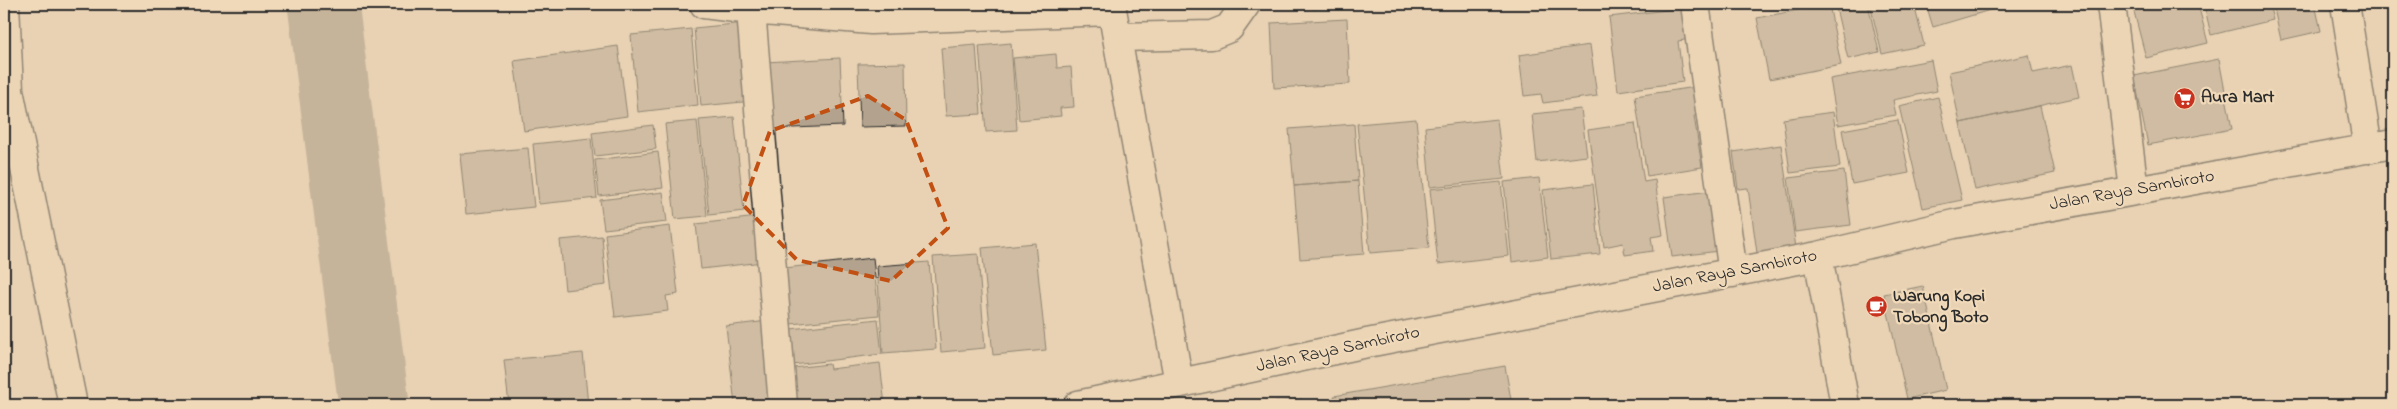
<svg xmlns="http://www.w3.org/2000/svg" width="2397" height="409" font-family="'Indie Flower',sans-serif">
<rect width="100%" height="100%" fill="#e8d2b3"/>
<filter id="ink" filterUnits="userSpaceOnUse"><feTurbulence type="fractalNoise" baseFrequency=".02" numOctaves="2"/><feDisplacementMap in="SourceGraphic" scale="10" xChannelSelector="R" yChannelSelector="G"/><feConvolveMatrix kernelMatrix="1 2 1 2 8 2 1 2 1" color-interpolation-filters="sRGB"/></filter>
<g filter="url(#ink)">
<g fill="none" stroke-linecap="round" stroke-linejoin="round">
<path stroke="#9d907d" stroke-width="71" d="M323,4L374,405"/>
</g>
<path fill="#b3a38e" stroke="#2b2b2b" d="M1313,4H1352L1313,9Z
M1829,4L1841,65L1769,79L1757,18Z
M1835,4H1868L1879,52L1848,59Z
M1870,4H1914L1924,45L1882,54Z
M1926,4H1996L1997,8L1933,27Z
M2132,4H2198L2208,43L2146,58Z
M2204,4H2269L2273,20L2211,35Z
M2273,4H2315L2321,31L2281,40Z
M1692,7L1697,38L1678,41L1683,82L1618,91L1609,17Z
M1347,19L1350,84L1274,88L1271,23Z
M745,23L753,101L701,106L694,28Z
M691,29L698,105L638,112L631,35Z
M1011,43L1017,130L986,132L979,46Z
M976,45L981,114L946,116L941,48Z
M1590,45L1597,96L1543,103L1541,94L1524,96L1519,55Z
M618,46L627,116L524,131L514,61Z
M1056,54L1057,68L1071,67L1074,107L1060,108L1061,116L1019,120L1013,58Z
M2029,55L2033,73L2072,65L2079,97L1960,123L1949,72Z
M840,58L843,126L767,129L765,62Z
M2219,59L2232,129L2148,145L2134,76Z
M1931,60L1937,91L1893,100L1896,115L1838,125L1830,79Z
M905,63L906,126L860,127L858,64Z
M1703,86L1707,113L1694,116L1702,167L1647,176L1635,96Z
M1938,97L1962,200L1923,208L1899,106Z
M2040,106L2055,173L1975,190L1960,123Z
M1581,109L1587,156L1537,162L1532,114Z
M1833,112L1840,167L1790,173L1783,119Z
M734,117L744,211L709,215L699,120Z
M1416,119L1429,248L1370,253L1357,124Z
M1497,119L1504,179L1430,187L1425,127Z
M1898,120L1909,173L1852,184L1842,130Z
M697,121L707,216L675,219L665,124Z
M1635,123L1644,182L1655,180L1663,235L1651,237L1653,251L1625,255L1623,243L1604,247L1588,130Z
M1354,124L1358,181L1294,186L1289,129Z
M653,125L656,149L595,156L592,133Z
M591,138L597,198L539,204L533,144Z
M1781,145L1796,248L1757,253L1748,188L1738,189L1733,152Z
M528,148L534,207L466,214L460,154Z
M658,152L663,188L599,196L595,160Z
M1844,171L1851,225L1795,232L1788,178Z
M1539,178L1548,257L1512,262L1504,182Z
M1358,181L1364,254L1300,259L1294,186Z
M1501,182L1509,256L1438,264L1430,189Z
M1593,184L1600,254L1551,259L1543,190Z
M1718,190L1726,250L1672,257L1664,197Z
M663,192L667,222L604,229L600,200Z
M758,217L763,262L701,269L696,224Z
M670,226L678,294L666,296L668,311L615,317L605,234Z
M602,236L606,285L565,290L560,240Z
M1035,243L1046,350L993,355L982,248Z
M978,254L985,348L941,352L933,257Z
M873,258L879,315L781,325L776,269Z
M929,262L936,349L883,353L877,266Z
M1923,286L1946,390L1907,399L1884,294Z
M878,319L882,354L785,366L782,330Z
M768,321L778,405H735L726,326Z
M583,353L588,405H509L504,360Z
M880,363L885,405H788L784,369L829,364L830,369Z
M1505,366L1512,405H1336L1334,396Z
M1302,399L1303,405H1263Z"/>
<g fill="none" stroke-linecap="round" stroke-linejoin="round">
<defs>
<path id="minor" d="M5,4L9,90L73,405
M704,4L751,10L871,20L1111,11
M1111,4L1179,383
M1695,4L1733,273
M2111,4L2134,190
M2345,4L2368,149
M751,10L783,405
M1118,37L1212,35L1229,28L1246,4
M1818,256L1845,405
M1078,405L1367,343L1818,256L1954,224L2393,144"/>
</defs>
<use href="#minor" stroke="#2b2b2b" stroke-width="31"/>
<use href="#minor" stroke="#f0d9b9" stroke-width="28"/>
</g>
</g>
<path d="M0 0H2397V409H0ZM868,96L906,120L948,228L891,281L797,260L743,205L770,131Z" fill="#e8d2b3" fill-opacity=".55" fill-rule="evenodd"/>
<path fill="none" stroke="#c25012" stroke-width="4" stroke-dasharray="10 6" stroke-linejoin="round" d="M868,96L906,120L948,228L891,281L797,260L743,205L770,131Z"/>
<defs>
<symbol id="supermarket-disc" viewBox="-11 -11 22 22"><circle r="9.5" fill="#c8321e" stroke="#f0d9b9"/><path d="M-6-5.5h2.5l.6 2H6L4.5 2H-2.5L-4.4-4H-6ZM-1.5 3.2a1.3 1.3 0 1 0 .1 0ZM3 3.2a1.3 1.3 0 1 0 .1 0Z" fill="#fff"/></symbol>
<symbol id="cafe-disc" viewBox="-11 -11 22 22"><circle r="9.5" fill="#c8321e" stroke="#f0d9b9"/><path d="M-5.5-4.5H6V0H3Q3 3.5 0 3.5H-2.5Q-5.5 3.5-5.5 0ZM3-3.2v2h1.7v-2ZM-6 4.5H4V6H-6Z" fill="#fff"/></symbol>
</defs>
<g fill-rule="evenodd">
<use href="#supermarket-disc" x="2172" y="86" width="25" height="25"/>
<use href="#cafe-disc" x="1864" y="294" width="25" height="25"/>
</g>
<g text-anchor="middle" dominant-baseline="central" stroke-width="4.5" stroke-linejoin="round" paint-order="stroke">
<g font-size="18" font-weight="bold" fill="#2b2b2b" stroke="#f0d9b9" text-anchor="start">
<text x="2201" y="98">Aura Mart</text>
<text x="1893" y="297">Warung Kopi<tspan x="1893" dy="21">Tobong Boto</tspan></text>
</g>
<g font-size="18" fill="#2b2b2b" stroke="#f0d9b9">
<text transform="translate(2132 191) rotate(-10)">Jalan Raya Sambiroto</text>
<text transform="translate(1735 272) rotate(-11)">Jalan Raya Sambiroto</text>
<text transform="translate(1338 350) rotate(-12)">Jalan Raya Sambiroto</text>
</g>
</g>
<rect width="2397" height="409" fill="none" stroke="#f0d9b9" stroke-width="20"/>
<rect x="10" y="10" width="2377" height="389" fill="none" stroke="#2b2b2b" stroke-width="2" filter="url(#ink)"/>
</svg>
